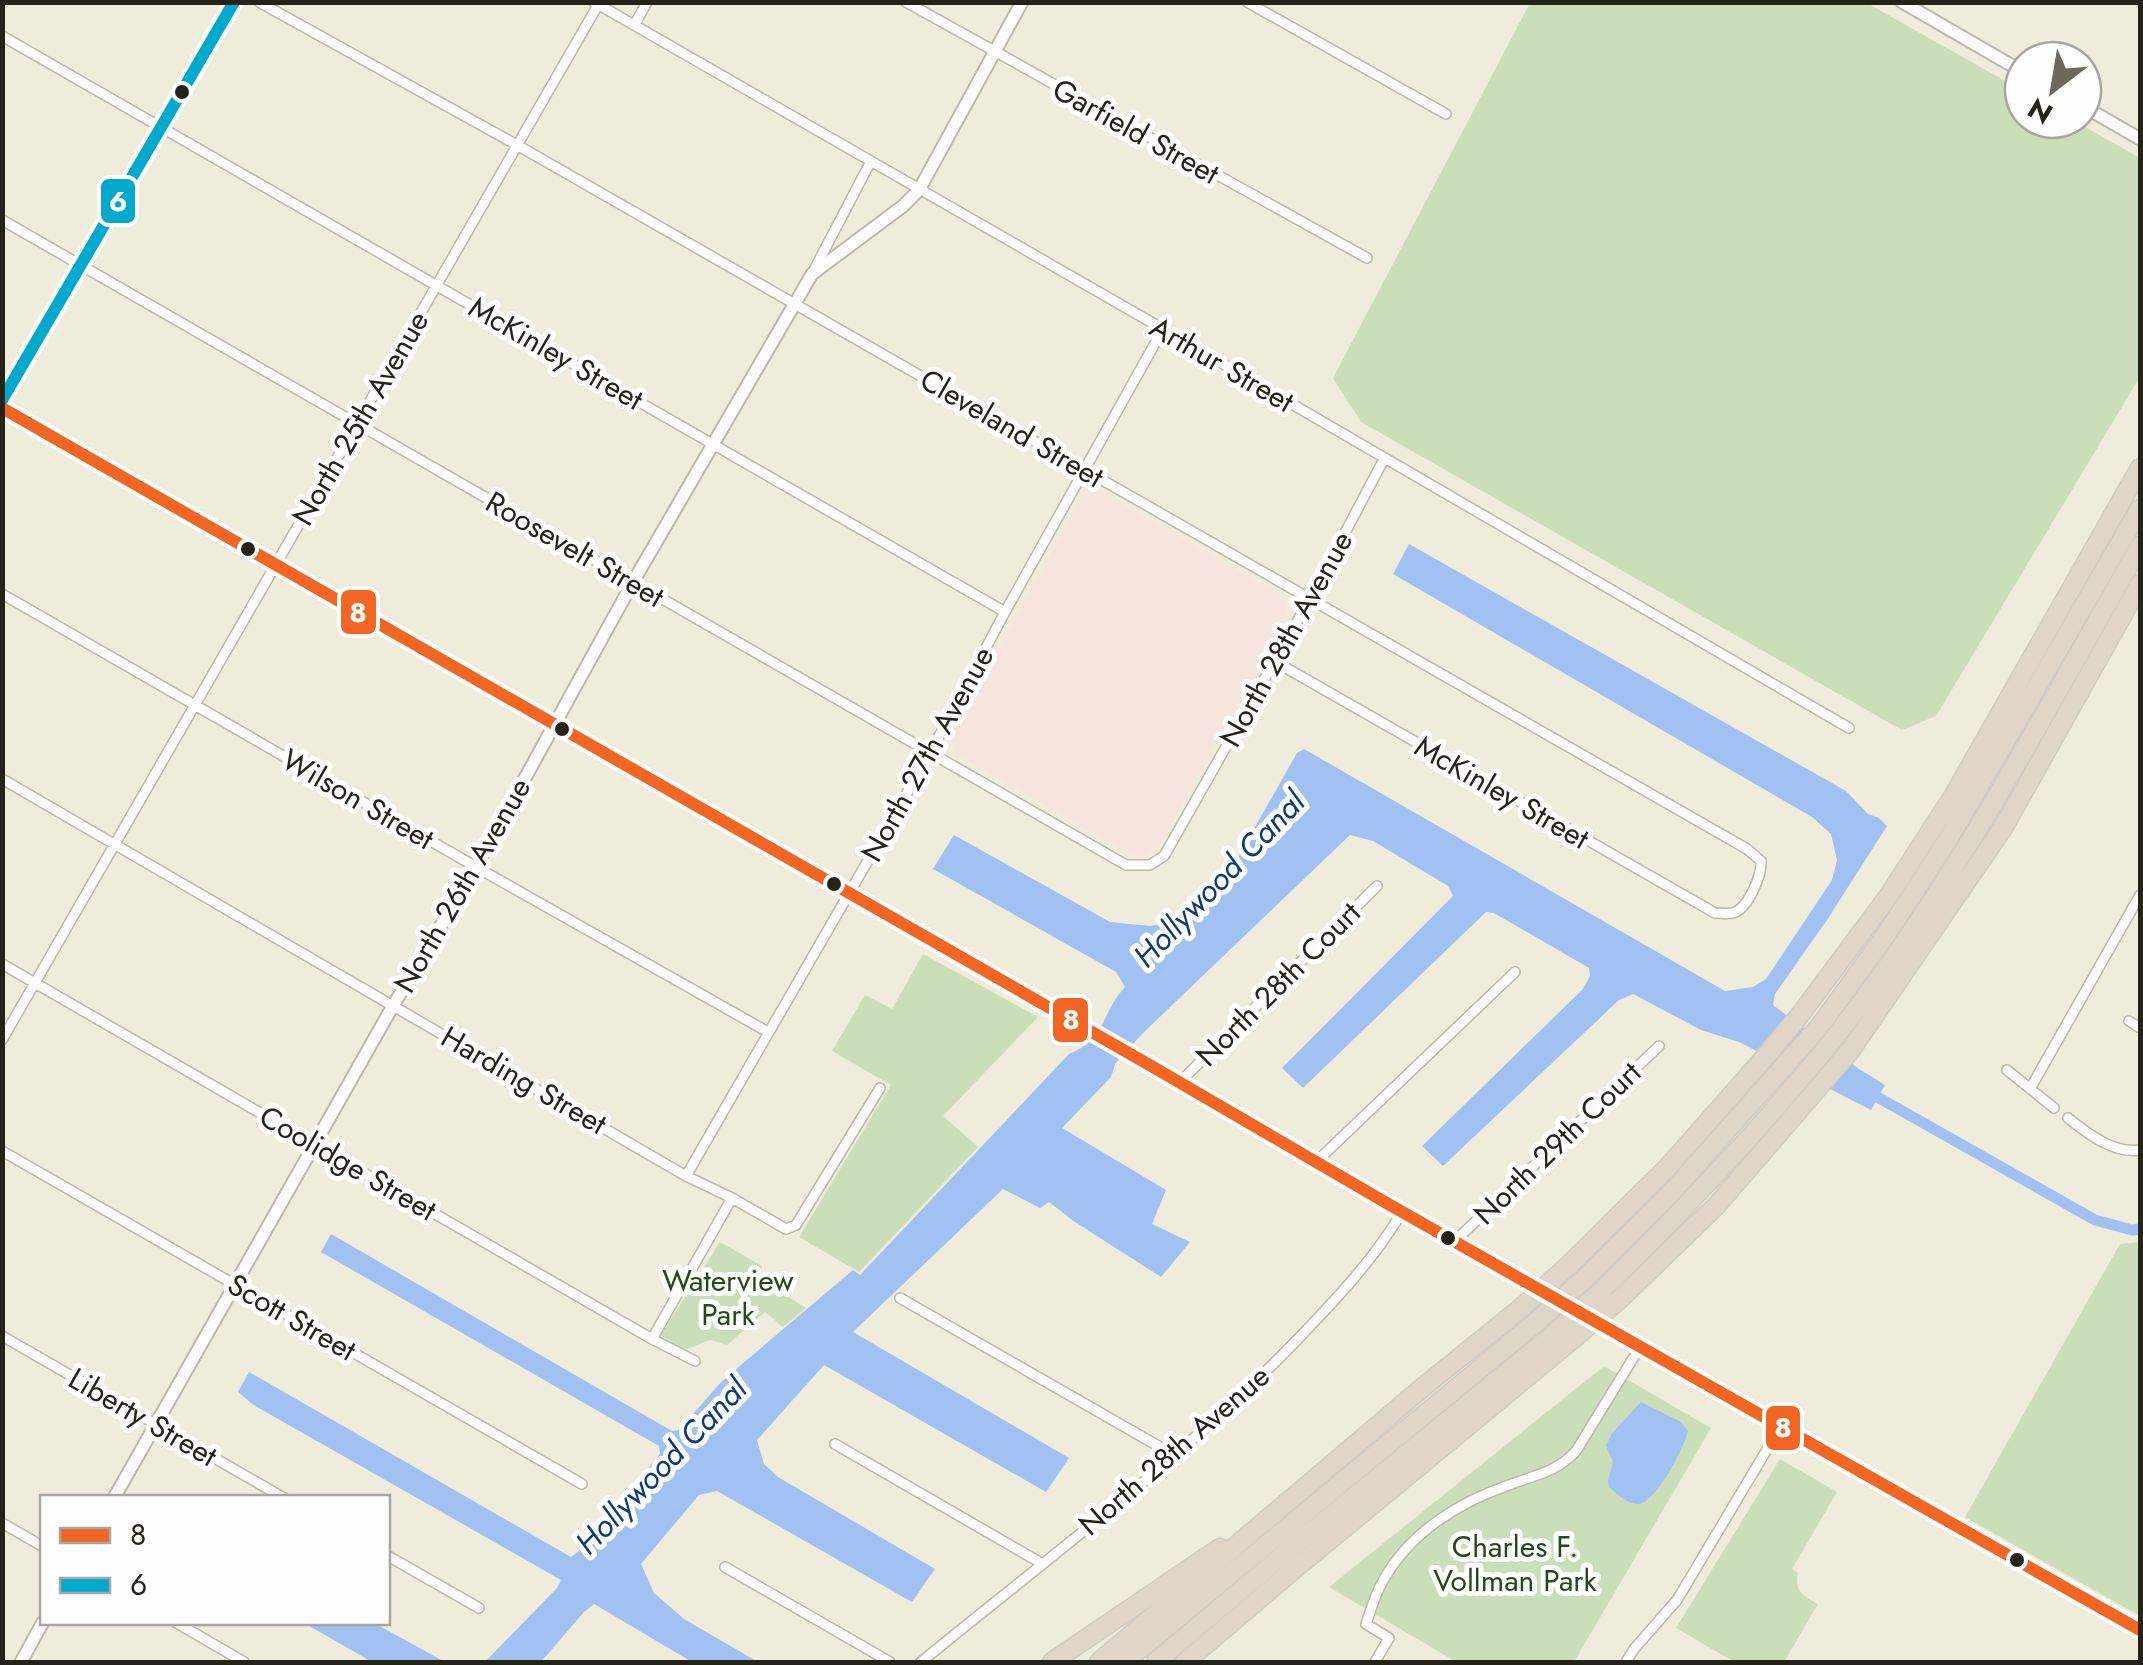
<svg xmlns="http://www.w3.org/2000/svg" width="2143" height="1665" font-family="Jost,sans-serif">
<rect width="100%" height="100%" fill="#f0ecdb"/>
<path fill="#f6e5de" d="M1100,491L1284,596L1288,612L1160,846L1143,856L1131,855L955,753L950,736L1083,495Z"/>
<path fill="#cadfb9" d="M1530,3H1867L2023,91V120H2073L2140,158V377L1936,716L1902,730L1361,422L1333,378Z
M923,954L1038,1017L943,1116L978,1147L859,1272L799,1237L891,1085L832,1051L865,995L892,1009Z
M720,1242L762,1266L760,1279L806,1308L783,1327L765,1312L727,1345L711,1340C684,1349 687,1356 661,1335Z
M2140,1242V1616L1965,1517L2120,1244Z
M1604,1366L1711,1428L1574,1662H1452L1453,1660L1329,1587Z
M1780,1459L1837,1492L1792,1569L1798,1573C1794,1591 1803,1596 1818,1604L1784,1662H1734L1676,1628Z"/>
<path fill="#a0c1f2" d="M1409,544L1846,791L1868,814L1879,818L1887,826L1827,920L1775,994L1773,1005L1859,1069L1885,1085L1871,1110L1739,1042L1701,1030L1633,994L1619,1000L1443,1166L1422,1146L1583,989L1590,976L1589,968L1494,913L1486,912L1303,1088L1282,1068L1453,896L1448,886L1373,841L1350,835L1143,1033L1115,1064L1111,1077L1062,1128L1166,1190L1152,1224L1190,1242L1161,1277L1075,1222L1049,1202L1040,1208L1003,1189L853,1332L1069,1458L1046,1492L824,1365L757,1440L764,1464L778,1477L935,1569L912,1602L717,1491L699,1495L641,1564L654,1593L684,1619L758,1662H692L594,1604L584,1612L541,1662H485L557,1588L561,1580L252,1404L238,1392L249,1372L571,1557L579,1551L660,1454L659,1446L321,1252L331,1234L672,1431L679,1430L722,1381L853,1270L860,1275L1069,1054C1107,1039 1100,1014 1125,987L1116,972L933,869L954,835L1110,922L1150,926L1183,920L1204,905L1229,873L1297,753L1304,749L1725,991L1753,987L1766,979L1832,880L1837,860L1831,834L1812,817L1393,574Z
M1641,1402L1681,1422L1688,1431C1685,1446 1655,1506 1637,1504C1627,1504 1616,1493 1609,1487L1608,1480L1613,1462L1606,1446L1612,1433Z
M304,1623H374L445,1662H372Z"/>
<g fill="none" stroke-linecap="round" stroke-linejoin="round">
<path stroke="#a0c1f2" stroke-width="11" d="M1865,1090L2095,1220L2132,1230L2140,1229"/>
<defs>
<path id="minor" d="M259,2L517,145L1747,849L1761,861C1762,875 1748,909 1733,913C1727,914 1721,913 1715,913L1274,661
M594,2L1163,329L1849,728
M906,2L1367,258
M1247,2L1446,114
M635,24L647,2
M2,36L1005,612
M2,220L1126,865H1150L1164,856L1310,599L1384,459
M814,270L871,161
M2,594L476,867L768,1032
M2,779L686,1176L732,1198L786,1229L796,1225L880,1088
M2,964L652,1339L695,1361
M2129,1021L2140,1028
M2,1040L598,5
M2007,1070L2054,1108
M1180,1082L1377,886
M2030,1089L2140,895
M2068,1118C2088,1134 2114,1154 2140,1150
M2,1151L582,1484
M1317,1161L1515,972
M686,1176L930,753L1005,612L1163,329
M1455,1241L1659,1046
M900,1298L1174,1455
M2,1336L284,1498
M652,1339L732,1198
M835,1444L1041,1563
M2,1523L42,1546
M388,1556L479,1608
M725,1567L890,1662
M175,1622L244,1662
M921,1662C1048,1558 1182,1459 1296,1341C1335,1300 1373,1261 1402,1212
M1375,1662L1389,1638L1366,1624C1371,1610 1375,1594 1383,1581C1409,1533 1459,1502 1509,1485C1535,1475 1557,1472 1576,1451L1640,1347
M1626,1662L1634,1649L1677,1600L1781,1426"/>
<path id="tertiary" d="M1902,2L2023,72
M2083,106L2140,139
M2,401L234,2
M2,408C441,659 879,909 1317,1161L1390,1205L2140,1630
M114,1498L394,1004L476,867L633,582L812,274L903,206L919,190L1022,2
M21,1662L43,1622"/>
<path id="motorway" d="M1569,1265L1668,1167L1759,1064L1800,1015L1890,894L1954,795L2140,468
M1584,1279L1669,1195L1819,1027L1885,936L1947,841L2140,509
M1603,1290C1684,1209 1763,1127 1835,1037C1954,887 2045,712 2140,546
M1621,1298L1716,1206L1850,1051L2003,828L2140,584
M1052,1662L1220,1548
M1099,1662L1422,1388L1515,1313
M1124,1662L1533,1325
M1156,1662L1291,1548L1553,1335
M1185,1662L1292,1571L1567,1344"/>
</defs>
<use href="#minor" stroke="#bcb8ab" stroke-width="12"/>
<use href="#tertiary" stroke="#bcb8ab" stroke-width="15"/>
<use href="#motorway" stroke="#ceccc4" stroke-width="21"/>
<use href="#minor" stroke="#fdfcfa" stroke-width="9"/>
<use href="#tertiary" stroke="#fdfcfa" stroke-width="11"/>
<use href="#motorway" stroke="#e0d6c7" stroke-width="18"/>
<defs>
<path id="motorway-bridge" d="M1515,1313L1569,1265
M1533,1325L1584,1279
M1553,1335L1603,1290
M1567,1344L1621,1298"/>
</defs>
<use href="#motorway-bridge" stroke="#ceccc4" stroke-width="21" stroke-linecap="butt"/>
<use href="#motorway-bridge" stroke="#e0d6c7" stroke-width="18"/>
<defs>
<path id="bus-1" d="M2,408L1153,1067L1390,1205L2140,1630"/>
<path id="bus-2" d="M2,400L234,2"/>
</defs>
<use href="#bus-1" stroke="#fefefe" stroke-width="20"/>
<use href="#bus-2" stroke="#fefefe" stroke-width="20"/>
<use href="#bus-1" stroke="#f26522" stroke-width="12"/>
<use href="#bus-2" stroke="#00a9ce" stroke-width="12"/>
</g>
<g fill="#252217" stroke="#fefefe" stroke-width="4">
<circle cx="182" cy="92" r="9"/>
<circle cx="248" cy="549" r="9"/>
<circle cx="562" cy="729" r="9"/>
<circle cx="834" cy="884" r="9"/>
<circle cx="1448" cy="1238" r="9"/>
<circle cx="2017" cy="1560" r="9"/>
</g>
<g text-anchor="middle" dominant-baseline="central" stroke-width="10" stroke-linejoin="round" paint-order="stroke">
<g font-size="30" fill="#252217" stroke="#fefefe">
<text transform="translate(1136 131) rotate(29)">Garfield Street</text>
<text transform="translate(556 353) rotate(30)">McKinley Street</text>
<text transform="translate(1222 364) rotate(30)">Arthur Street</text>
<text transform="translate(360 418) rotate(-60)">North 25th Avenue</text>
<text transform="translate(1012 428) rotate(30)">Cleveland Street</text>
<text transform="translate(575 549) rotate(30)">Roosevelt Street</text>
<text transform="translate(1286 639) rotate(-61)">North 28th Avenue</text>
<text transform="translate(927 754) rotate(-61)">North 27th Avenue</text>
<text transform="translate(1502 792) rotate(30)">McKinley Street</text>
<text transform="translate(358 799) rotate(30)">Wilson Street</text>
<text transform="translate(462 885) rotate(-60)">North 26th Avenue</text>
<text transform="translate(1278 984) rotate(-45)">North 28th Court</text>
<text transform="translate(524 1080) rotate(30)">Harding Street</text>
<text transform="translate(1557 1143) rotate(-44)">North 29th Court</text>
<text transform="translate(348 1163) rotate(30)">Coolidge Street</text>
<text transform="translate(292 1317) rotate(30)">Scott Street</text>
<text transform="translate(143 1417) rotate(30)">Liberty Street</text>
<text transform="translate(1174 1450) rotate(-41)">North 28th Avenue</text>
</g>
<g font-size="30" fill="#234a14" stroke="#fefefe">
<text x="728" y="1280">Waterview<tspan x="728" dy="34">Park</tspan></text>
<text x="1515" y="1546">Charles F.<tspan x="1515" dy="34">Vollman Park</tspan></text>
</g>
<g font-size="32" font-style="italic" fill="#0c397c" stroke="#fefefe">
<text transform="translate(1219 879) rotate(-46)">Hollywood Canal</text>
<text transform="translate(661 1466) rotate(-46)">Hollywood Canal</text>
</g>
</g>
<g stroke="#fefefe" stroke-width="4">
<rect x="99" y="177" width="38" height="48" rx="10" fill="#00a9ce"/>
<rect x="339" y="588" width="39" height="48" rx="10" fill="#f26522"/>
<rect x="1051" y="996" width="39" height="48" rx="10" fill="#f26522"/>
<rect x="1764" y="1404" width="38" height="48" rx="10" fill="#f26522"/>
</g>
<g font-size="28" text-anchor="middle" font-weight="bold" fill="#fff">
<text x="118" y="211">6</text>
<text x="358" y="622">8</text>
<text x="1071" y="1029">8</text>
<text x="1783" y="1437">8</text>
</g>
<rect width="2143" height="1665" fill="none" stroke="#252217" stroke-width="10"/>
<rect x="40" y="1495" width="350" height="130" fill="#fefefe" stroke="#a7a6a2" stroke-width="2.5"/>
<rect x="60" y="1528" width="50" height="15" fill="#f26522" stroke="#a7a6a2" stroke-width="2.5"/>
<text x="130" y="1545" font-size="30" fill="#252217">8</text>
<rect x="60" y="1578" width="50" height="15" fill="#00a9ce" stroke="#a7a6a2" stroke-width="2.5"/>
<text x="130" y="1595" font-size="30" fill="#252217">6</text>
<g transform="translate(2053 90) rotate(211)"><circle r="48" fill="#fefefe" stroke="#a7a6a2" stroke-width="2.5"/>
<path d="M0-8L18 38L0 25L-18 38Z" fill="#6c695c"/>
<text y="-15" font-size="28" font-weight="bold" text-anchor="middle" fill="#252217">N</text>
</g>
</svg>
